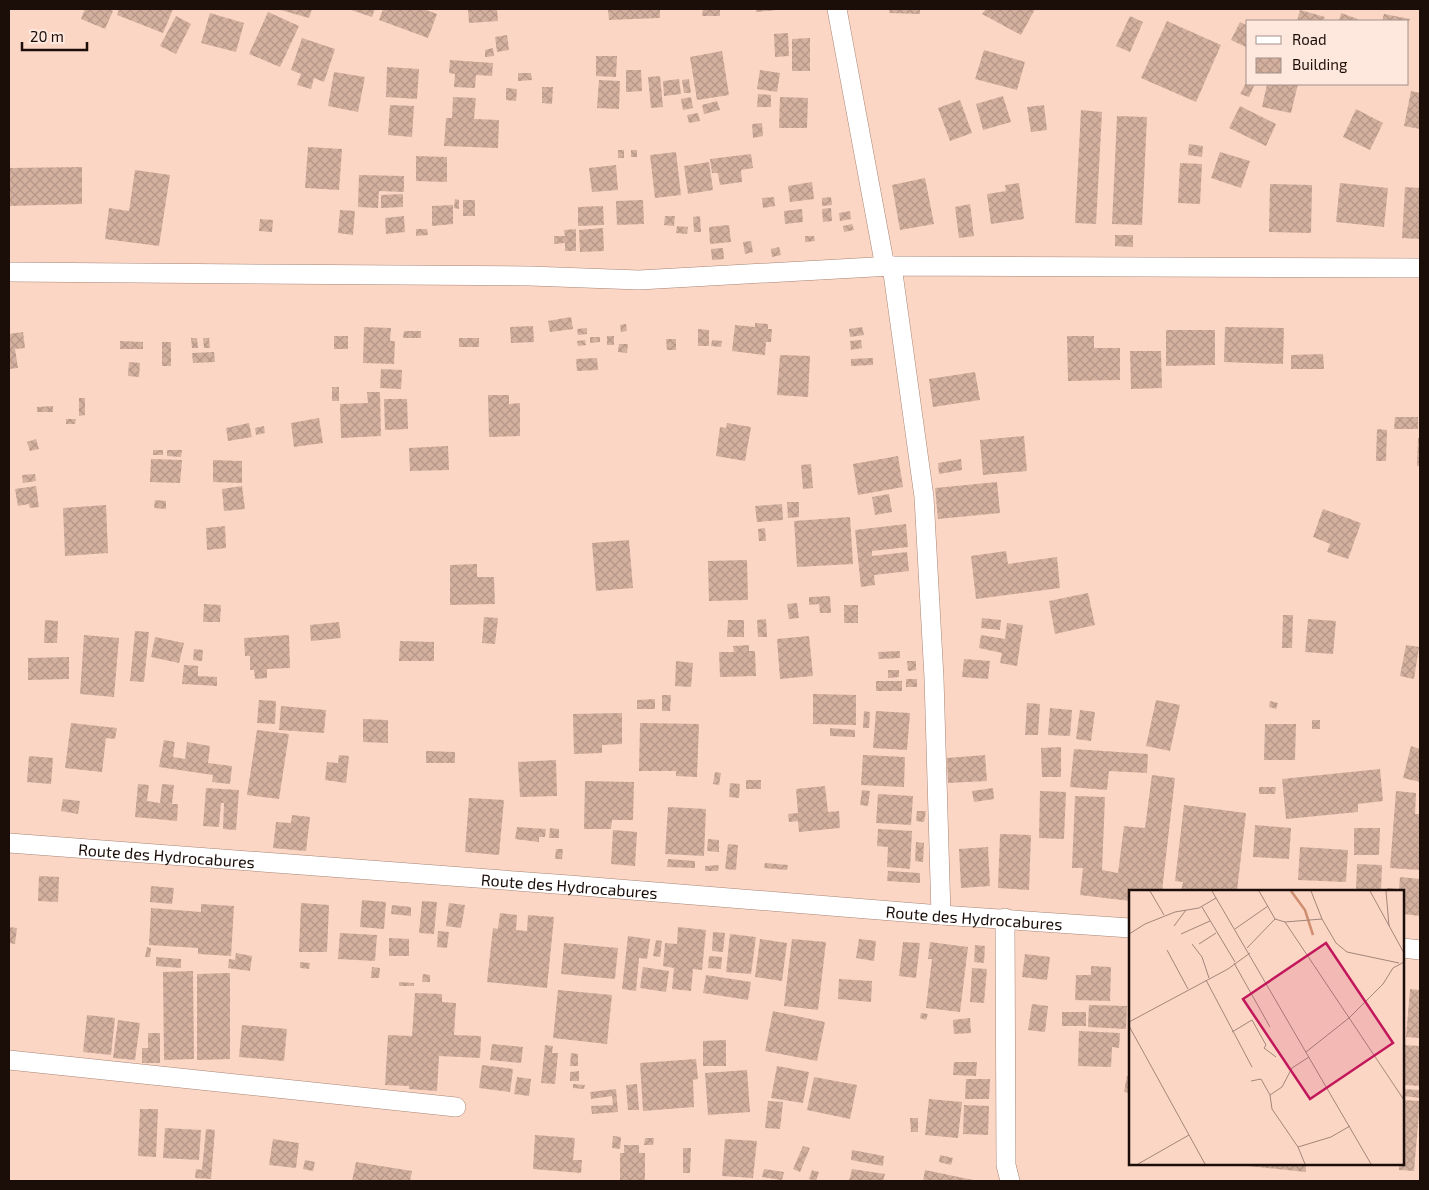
<svg xmlns="http://www.w3.org/2000/svg" width="1429" height="1190" font-family="'Exo 2',sans-serif">
<defs>
<pattern id="building-cross-hatch" width="8" height="8" patternUnits="userSpaceOnUse" patternTransform="scale(1.25)"><rect width="8" height="8" fill="#d4b09f"/><path d="M0 0l8 8M0 8l8-8" fill="none" stroke="#b59688"/></pattern>
</defs>
<rect width="100%" height="100%" fill="#fcd6c5"/>
<path fill="url(#building-cross-hatch)" d="M85,9H109L113,11L105,29L81,19Z
M119,9H173L163,33L117,15Z
M277,9H312L309,18Z
M348,9H375L372,17Z
M383,9H427L426,10L437,14L428,38L379,20Z
M468,9H497L498,21L469,23Z
M608,9H660V18L609,20Z
M703,9H720V16H702Z
M756,9H777V10L756,12Z
M890,9H920V14L889,13Z
M986,9H1035L1021,35L982,14Z
M1300,10L1325,17L1323,21H1297Z
M268,12L299,26L280,67L249,54Z
M210,13L244,23L236,52L201,43Z
M1341,13L1358,19L1357,21H1339Z
M1384,14L1410,19L1409,21H1382Z
M176,16L191,24L176,54L160,46Z
M1130,16L1143,22L1130,52L1116,46Z
M1167,21L1221,45L1196,102L1141,78Z
M1240,22L1248,26V48L1231,40Z
M788,33L789,56L775,57L774,34Z
M507,35L509,50L497,52L495,37Z
M302,38L335,49L324,82L314,78L311,89L297,85L301,74L291,70Z
M810,38V71H792V39Z
M493,48L494,56L485,57V50Z
M984,50L1025,62L1017,90L975,79Z
M722,51L729,95L697,100L690,57Z
M596,56H617L616,77L596,76Z
M450,60L493,63L492,76L476,75L475,88L454,87L455,74L449,73Z
M387,67L419,69L417,99L386,97Z
M626,70H641L642,91L626,92Z
M760,70L780,73L777,92L757,89Z
M334,72L365,77L358,112L328,106Z
M518,73H531L532,80L518,81Z
M660,76L663,107L651,108L648,77Z
M679,79L681,94L664,96L663,81Z
M689,79L691,93H684L682,80Z
M599,80L620,81L619,109L597,108Z
M1246,83L1254,86L1249,97L1240,94Z
M1267,84H1298L1291,113L1262,107Z
M542,87H553L552,104L542,103Z
M506,88L517,89L516,101L506,100Z
M1411,91L1420,93V129L1404,126Z
M758,94L771,95V107H757Z
M1003,96L1011,122L983,130L976,104Z
M453,97L476,98L474,119L499,120L498,148L444,146L446,118H452Z
M691,97L693,108L683,110L681,99Z
M780,97L808,98L807,128H779Z
M960,100L972,133L950,141L938,108Z
M717,101L720,110L704,114L702,105Z
M390,105L414,106L412,137L388,135Z
M1044,105L1047,130L1031,132L1027,107Z
M1240,106L1276,124L1266,146L1229,128Z
M1356,109L1383,123L1370,150L1343,137Z
M1081,110L1102,112L1096,224L1075,223Z
M698,113L700,121L689,123L687,115Z
M1117,116L1147,117L1142,225L1112,224Z
M762,123L763,136L753,138L752,124Z
M1189,144L1203,146L1202,157L1188,155Z
M308,147L342,149L339,190L305,188Z
M618,150H624V158H618Z
M631,150H637V157H631Z
M676,152L681,195L655,198L650,155Z
M1220,152L1250,161L1241,188L1211,178Z
M751,154L753,168L741,170L742,182L720,185L718,173H712L710,159Z
M416,156L447,157V182L416,181Z
M709,162L713,190L688,194L684,166Z
M1180,163L1202,164L1200,204L1178,203Z
M616,165L618,190L592,192L589,168Z
M82,167V204L9,206V168Z
M135,170L170,175L159,246L105,239L109,208L129,211Z
M359,175L404,176V192L379,191L378,208L358,207Z
M925,178L934,224L900,230L892,185Z
M812,182L814,199L790,202L788,186Z
M1019,183L1024,219L991,224L987,194L1006,191L1005,185Z
M1340,183L1388,188L1384,227L1336,222Z
M1270,184L1312,185L1311,233L1269,232Z
M1405,187L1420,188V239L1402,238Z
M403,194V207L381,208V195Z
M774,197L775,206L763,208L762,198Z
M831,197L832,205L822,206V198Z
M455,199L459,200V209L454,208Z
M463,200H475V216H463Z
M643,200L644,224L617,225L616,201Z
M970,204L974,236L959,238L955,207Z
M453,205V224L432,226V206Z
M603,206L604,225L578,226V207Z
M831,208L832,221L823,222L822,209Z
M802,209L803,222L785,224L784,211Z
M340,210L355,211L353,235L338,233Z
M850,211L851,219L840,221L839,213Z
M404,216L405,232L386,234L385,218Z
M665,216H675L674,226L664,225Z
M700,216L701,232H694L693,217Z
M260,219L273,220L272,232L259,231Z
M852,224L854,230L844,232L843,226Z
M729,225L731,242L710,244L709,227Z
M677,226L688,227L687,234L676,233Z
M603,228L604,251L580,252L579,230Z
M416,229H427L428,235L416,236Z
M576,229V251H565V243L554,244V236H565L564,230Z
M1115,235H1133V247L1115,246Z
M805,236H814L815,241L805,242Z
M751,241L753,252L745,254L743,242Z
M779,247L781,255L772,257L771,249Z
M723,248L724,259L712,260L711,249Z
M571,317L573,329L550,332L548,321Z
M755,323L768,324V329H772L771,342H766L765,355L732,351L735,325L755,327Z
M626,324L627,331L621,332L620,325Z
M533,326L534,342L511,343L510,327Z
M364,327L391,328L390,341H395L394,364L363,363Z
M862,327L864,335L850,337L849,329Z
M1225,327L1284,328L1283,364L1224,362Z
M587,328V334L578,335L577,329Z
M698,329L709,330V346H698Z
M1166,330H1215V365L1166,366Z
M404,331H421V338H403Z
M23,332L25,348L15,349L18,368L9,369V334Z
M334,336H348V349H334Z
M607,336H614V345H607Z
M1067,336H1094V348H1120V380L1068,381Z
M590,337H600V342L590,343Z
M191,338H197L198,348H192Z
M203,338H209L210,348H204Z
M459,338H479V347H459Z
M666,339H676V350H667Z
M585,340L586,345L578,346L577,341Z
M712,340L722,341L721,347L711,346Z
M861,340L862,348L851,350L850,341Z
M120,341L143,342V349H120Z
M162,342H171V366H162Z
M619,344H628L627,353L618,352Z
M1130,351H1161L1162,388L1131,389Z
M214,352L215,362L193,363L192,353Z
M1323,354L1324,369H1291V355Z
M780,355L810,356L808,397L777,395Z
M597,358L598,370L577,371L576,359Z
M873,358V365L851,366V359Z
M129,362L140,363L139,377L128,376Z
M381,369L402,370L401,389L380,388Z
M975,372L980,400L933,407L929,379Z
M332,387H339V401H332Z
M367,392H380L381,436L341,438L340,404L368,403Z
M488,395H509V404L520,403V436L489,437Z
M79,398H85V415L79,416Z
M384,399H407L408,429L385,430Z
M53,406V412H37V407Z
M1395,417H1418V429H1394Z
M319,418L323,443L294,447L291,423Z
M66,419H76L75,424H66Z
M249,423L252,437L228,441L226,428Z
M727,423L751,427L745,461L716,456L720,427L726,428Z
M264,426L265,433L256,435L255,428Z
M1377,429L1387,430L1386,461H1376Z
M1024,436L1027,471L983,475L980,440Z
M1418,438H1420V466H1417Z
M36,439L39,449L30,451L27,442Z
M448,446L449,470L410,471L409,448Z
M153,450H163V455H153Z
M167,450H182L181,457L167,456Z
M898,456L903,487L858,495L853,464Z
M151,459L182,460L180,483L150,482Z
M961,459L962,470L939,474L938,463Z
M213,460L242,461V483L213,482Z
M811,464L813,488L803,489L801,465Z
M35,474L36,481L23,483L22,475Z
M997,482L1000,513L938,519L935,488Z
M36,486L39,507L30,508L29,504L18,506L15,489Z
M242,486L245,509L224,511L222,489Z
M889,494L892,512L875,515L872,497Z
M155,500L166,501V509L154,508Z
M787,502H799V517L788,518Z
M782,504L783,520L757,522L755,506Z
M106,505L108,553L65,556L63,508Z
M1323,509L1361,523L1348,559L1327,552L1330,544L1313,537Z
M850,517L853,564L797,567L794,521Z
M906,524L908,547L872,551V556L907,552L909,571L874,575L875,585L861,587L855,530Z
M225,526L226,548L207,550L206,528Z
M765,528L766,541H759L758,529Z
M629,540L633,588L596,591L592,543Z
M1006,551L1008,564L1057,557L1060,588L976,599L971,556Z
M747,560L748,600L709,601L708,561Z
M477,564V577H494L495,604L450,605V565Z
M1088,593L1095,625L1055,634L1049,601Z
M830,596L831,613H820L819,604L809,605V597Z
M797,603L799,618L789,619L787,604Z
M204,604L221,605L220,622H203Z
M844,605H858V623H844Z
M1283,615H1293L1292,648H1282Z
M484,617L498,618L495,644L482,643Z
M982,618L1001,620L1000,630L981,628Z
M766,619L767,637H758L757,620Z
M1308,619L1336,621L1333,654L1305,652Z
M45,620L58,621L57,643H44Z
M728,620H744V637H727Z
M339,622L341,638L311,641L310,625Z
M1007,623L1023,625L1017,666L1000,663L1002,653L979,648L981,635L1005,639Z
M135,631L149,632L144,682L130,681Z
M84,635L119,638L114,697L80,694Z
M289,635L290,668L267,669V678L255,679L254,670H250V656H245L244,638Z
M809,636L813,676L780,679L777,639Z
M155,637L184,643L179,663L151,657Z
M400,641L434,642V661H399Z
M749,645V651H755L756,676L720,677L719,652H734L733,646Z
M1406,645L1419,647L1414,679L1400,676Z
M194,649L203,650L202,661L193,660Z
M900,651V658L879,659L878,652Z
M69,657V679L28,680V658Z
M964,659L990,661L988,679L962,677Z
M676,661L693,663L691,687L675,686Z
M907,661H916V670L908,671Z
M184,665L198,666V676L217,677V686L182,684Z
M888,670H899V677L888,678Z
M906,679H917V687H906Z
M876,681H902V691H876Z
M813,694L856,695V725L813,724Z
M662,695H671L670,711H662Z
M655,699V709H637V700Z
M259,700L276,701L275,724L257,723Z
M1156,700L1180,705L1170,751L1146,746Z
M1270,701L1278,703L1276,709L1269,707Z
M1027,703L1040,704L1038,735H1025Z
M281,706L326,710L324,733L279,730Z
M1050,708L1072,710L1070,736L1048,735Z
M1080,710L1095,712L1091,741L1076,739Z
M864,711L870,712L869,728H863Z
M876,711L910,713L907,750L873,748Z
M622,713V744L602,745V753L574,754L573,714Z
M363,719L388,720V743L363,742Z
M1312,720H1320V729H1312Z
M71,723L117,728L115,739L106,738L102,772L65,768Z
M640,723L699,724L697,777L676,776V771H639Z
M1265,724H1296L1295,760H1264Z
M830,728L855,730V737L830,736Z
M257,730L289,734L279,799L247,795Z
M164,740L175,742L173,757L185,759L187,742L210,746L208,763L232,766L230,784L212,782L213,775L159,767Z
M1411,746L1420,749V782L1403,778Z
M1061,747V777H1042L1041,748Z
M1074,749L1148,754L1147,773L1109,771L1107,790L1070,787Z
M426,751L455,752V763H426Z
M339,755L349,756L346,783L325,780L327,762L338,763Z
M863,755L905,757L904,787L861,785Z
M985,755L987,781L948,783L947,758Z
M29,756L53,758L51,784L27,782Z
M556,760L557,796L520,797L518,762Z
M1380,769L1383,801L1358,804V812L1286,819L1282,779Z
M715,772L721,773L719,785L713,784Z
M1152,775L1175,778L1162,891H1130V901L1080,895L1083,868H1072L1075,796L1105,797L1102,870L1118,873L1124,826L1145,828Z
M746,780H761V789H746Z
M585,781L634,782L633,820H612L611,829H584Z
M730,783L740,784L739,798L729,797Z
M138,784L149,785L147,801L160,803L162,784L174,785L172,804H178L177,821L135,817Z
M825,786L828,812L839,811L840,828L799,832L798,821L789,822L788,814L798,813L796,789Z
M1259,787H1276L1275,794H1259Z
M206,788L239,790L236,830L223,829L224,803H221L219,827L203,826Z
M993,788L994,799L974,802L972,791Z
M862,790L870,791L868,806L860,805Z
M1040,791L1066,792L1064,839L1039,838Z
M1396,791L1416,793L1415,814H1420V870L1390,868Z
M878,794L913,796L911,825L876,823Z
M469,798L504,800L499,855L465,852Z
M63,799L80,801L78,814L61,811Z
M1184,805L1246,813L1237,891H1181L1183,882L1175,881Z
M668,807L706,809L704,856L665,854Z
M917,811H926L924,822L916,821Z
M292,815L310,817L306,851L273,848L276,822L291,823Z
M1255,825L1291,828L1289,859L1253,857Z
M517,827L546,829L545,837H539V842L515,839Z
M550,828L559,829V838H549Z
M1354,828H1380L1379,855H1354Z
M878,829L912,831L910,869L887,867L888,847L877,846Z
M613,830L637,832L635,866L611,864Z
M1000,834L1031,835L1029,890L998,888Z
M708,839L719,840V852L707,851Z
M916,842L924,843L923,862L915,861Z
M728,844L738,845L736,870L725,869Z
M988,847L990,886L961,888L959,849Z
M1300,847L1348,850L1346,882L1298,880Z
M556,849H563L562,859H555Z
M668,859L695,861V868L667,867Z
M765,863L788,865L787,870L764,868Z
M1357,864L1382,865L1381,891H1356Z
M719,865L718,871H705V866Z
M888,871L920,873V883L887,881Z
M39,876L59,877L58,902L38,901Z
M1400,877L1420,879V916L1403,914V891H1387V888L1399,889Z
M151,886L174,888L172,904L150,902Z
M362,900L386,902L384,929L360,927Z
M422,901L437,902L434,934L419,933Z
M301,903L329,905L327,952H299Z
M449,903L465,905L461,928L446,926Z
M201,904L234,906L231,956L198,954V948L149,945L151,908L201,912Z
M392,905L411,907V916L391,914Z
M500,913L517,915L516,930L527,931L528,915L554,917L547,988L487,982L493,928L498,929Z
M9,927L17,928L15,944L9,943Z
M678,927L706,930L702,970L693,969L691,991L672,989L674,968L663,966L665,943L677,944Z
M438,931L449,932L447,948L437,947Z
M713,932L725,933L723,952L712,951Z
M340,933L377,935L375,961L338,959Z
M730,934L756,937L751,974L726,972Z
M628,936L650,939L647,959L639,958L636,991L622,989Z
M389,938L409,939V956H389Z
M760,939L787,943L782,981L755,977Z
M792,939L826,942L818,1010L784,1006Z
M859,939L876,941L874,961L856,958Z
M656,940L662,941L660,957L653,956Z
M903,942L920,943L916,978L899,976Z
M930,942L968,947L960,1012L926,1008L932,959H928Z
M564,943L618,948L615,979L561,974Z
M975,945L985,946L984,963L974,962Z
M147,947L151,948L150,957H145Z
M236,953L252,956L250,971L228,968L229,959L235,960Z
M1025,954L1050,957L1047,980L1022,977Z
M709,956L722,957L721,969L708,968Z
M156,957L181,959V968L156,966Z
M300,962L310,963L309,969L300,968Z
M1091,966L1111,967L1110,1001L1075,1000L1076,975H1091Z
M372,967L380,968L379,978H371Z
M643,967L669,971L666,992L640,988Z
M972,968L987,969L984,1003L970,1002Z
M193,971L194,1059L164,1060L163,972Z
M230,973V1059L197,1060V974Z
M423,974L430,975V982H422Z
M706,975L751,982L748,1000L703,993Z
M839,979L872,981L871,1002L838,999Z
M399,982L414,983V986H399Z
M1410,989L1420,990V1038L1406,1037Z
M558,990L612,995L607,1044L553,1038Z
M415,993L442,994V1002L456,1003L454,1035L481,1036L480,1058L439,1056L437,1091L409,1089V1086L385,1085L388,1035L412,1036Z
M1032,1004L1048,1006L1045,1032L1028,1030Z
M1089,1005L1127,1006L1126,1029L1088,1027Z
M773,1011L825,1022L817,1061L765,1051Z
M1062,1012H1086V1026H1062Z
M921,1013L928,1014L926,1020L920,1018Z
M87,1015L115,1018L111,1055L83,1052Z
M970,1018L971,1033L954,1034L953,1020Z
M118,1020L140,1023L135,1060L113,1058Z
M242,1025L287,1029L284,1061L239,1057Z
M1079,1031L1120,1033L1119,1048L1112,1047L1111,1067L1078,1066Z
M148,1033H160V1063H142V1048H148Z
M726,1040V1066H703V1041Z
M492,1044L523,1047L521,1063L490,1060Z
M545,1045L553,1046L552,1053H558L555,1084L541,1083Z
M1403,1045L1420,1046V1086L1403,1085Z
M571,1053L578,1054V1066H570Z
M696,1059L698,1079L693,1080L694,1107L643,1111L640,1063Z
M954,1062H977L976,1076L953,1075Z
M482,1065L513,1069L510,1092L479,1088Z
M777,1066L809,1072L803,1103L771,1098Z
M747,1070L750,1112L708,1115L705,1073Z
M579,1071V1081H570V1072Z
M1127,1076H1130V1093L1124,1092Z
M517,1077L531,1079L529,1096L514,1094Z
M814,1077L857,1085L850,1119L807,1110Z
M966,1079H990L989,1099H965Z
M573,1084L585,1085L584,1089L573,1088Z
M637,1084L639,1110H628L626,1085Z
M616,1089L618,1112L592,1114L591,1106L613,1105L612,1096L591,1099L590,1092Z
M1403,1089L1420,1090V1098L1403,1096Z
M929,1099L962,1102L958,1138L925,1135Z
M1403,1100L1420,1101L1414,1171L1399,1170V1164H1403Z
M768,1101L783,1102L780,1129L765,1128Z
M964,1105L989,1106L988,1135L963,1134Z
M140,1109H158L156,1157L138,1156Z
M910,1118H918V1132H911Z
M165,1128L201,1130L199,1160L163,1158Z
M206,1129L215,1130L211,1179L195,1178L196,1169L202,1170Z
M535,1135L575,1138L573,1160H582L581,1173L533,1169Z
M613,1136L621,1137L620,1149L612,1148Z
M645,1138H654L653,1145H644Z
M273,1139L299,1143L296,1168L269,1165Z
M725,1139L757,1141L753,1178L722,1176Z
M624,1145H639V1153H645V1181H620V1153H624Z
M803,1146L810,1148L800,1172L793,1169Z
M683,1148H691L690,1173H683Z
M852,1150L884,1156L883,1166L851,1160Z
M940,1155L953,1158L951,1165L939,1162Z
M305,1160L315,1162L313,1171L303,1169Z
M356,1162L412,1171L410,1181H352Z
M1248,1164H1306V1172L1248,1166Z
M764,1169L784,1172L782,1180L762,1177Z
M852,1169L885,1174L883,1181H849Z
M812,1170L819,1172L816,1181L809,1179Z
M925,1170L973,1180V1181H923Z"/>
<g fill="none" stroke-linecap="round" stroke-linejoin="round">
<defs>
<g id="street">
<path d="M837,9L885,267"/>
<path d="M892,266L924,497L934,678L941,915"/>
<path d="M9,272L530,276L639,280L892,266L1420,268"/>
<path id="s1" d="M9,843L569,885L941,915L1130,928"/>
<path d="M1005,918L1006,1165L1010,1181"/>
<path d="M1403,948L1420,950"/>
<path d="M9,1060L456,1107"/>
</g>
</defs>
<use href="#street" stroke="#a78474" stroke-width="20"/>
<use href="#street" stroke="#fff" stroke-width="19"/>
</g>
<g text-anchor="middle" dominant-baseline="central" stroke-width="4" stroke-linejoin="round" paint-order="stroke">
<g font-size="16" fill="#1b0e09" stroke="#fee7dd">
<text stroke="none"><textPath href="#s1" startOffset="158">Route des Hydrocabures</textPath></text>
<text stroke="none"><textPath href="#s1" startOffset="562">Route des Hydrocabures</textPath></text>
<text stroke="none"><textPath href="#s1" startOffset="968">Route des Hydrocabures</textPath></text>
</g>
</g>
<g transform="translate(1129 890)">
<rect width="275" height="275" fill="#fcd6c5"/>
<path fill="none" stroke="#cf8e70" stroke-width="2.5" d="M162,1L176,20L184,45"/>
<path fill="none" stroke="#a2867a" stroke-width="1" d="M21,1L35,25M83,1L242,274M130,1L146,29L156,32L275,210M241,1L275,63M257,1L260,36M73,17L106,72M193,29L207,53L218,62L270,73M156,32L193,29L182,1M45,36L57,20M106,39L139,16M0,44L16,34L46,22L70,18L87,8M52,44L81,31M63,54L73,67L80,88M70,54L87,43M118,58L146,29M38,60L59,99M105,73L141,137M77,90L123,177M220,128L254,94L264,78L275,72M0,132L99,79L121,63M0,136L76,274M103,142L123,130L137,155L135,158L147,167M177,162L220,128M122,191L132,189L141,205L143,219L169,257L176,274M141,205L153,197L163,178L180,167M169,257L202,247L221,236M9,274L60,245"/>
<path fill="#c2185b" fill-opacity="0.15" stroke="#c2185b" stroke-width="2.5" d="M197,53L264,153L181,209L114,109Z"/>
<rect width="275" height="275" fill="none" stroke="#1b0e09" stroke-width="2.5"/>
</g>
<rect width="1429" height="1190" fill="none" stroke="#1b0e09" stroke-width="20"/>
<rect x="1246" y="20" width="162" height="65" fill="#fee7dd" stroke="#a39088"/>
<rect x="1256" y="36" width="25" height="8" fill="#ffffff" stroke="#a39088"/>
<text x="1292" y="45" font-size="15" fill="#1b0e09">Road</text>
<rect x="1256" y="58" width="25" height="15" fill="url(#building-cross-hatch)" stroke="#a39088"/>
<text x="1292" y="70" font-size="15" fill="#1b0e09">Building</text>
<path d="M22 42v8h65v-8" fill="none" stroke="#1b0e09" stroke-width="2.5"/>
<text x="30" y="42" font-size="15" fill="#1b0e09" stroke="#fee7dd" stroke-width="4" paint-order="stroke">20 m</text>
</svg>
